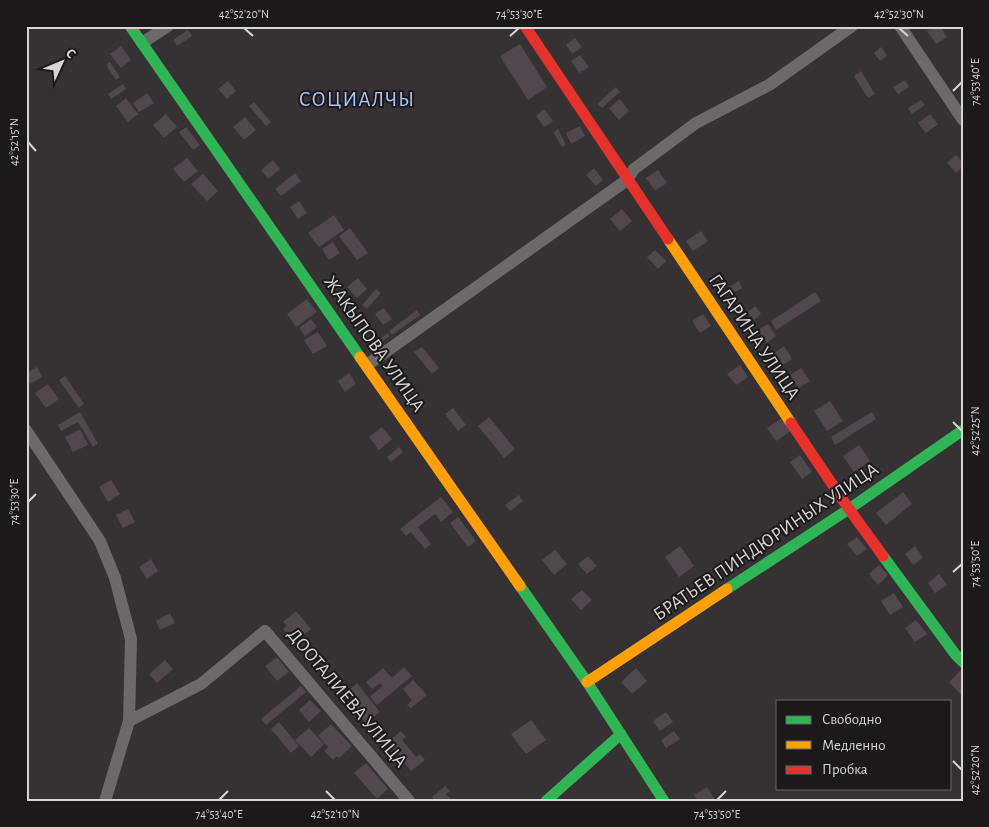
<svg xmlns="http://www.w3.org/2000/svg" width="989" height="827" font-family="'Alegreya Sans',sans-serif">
<rect width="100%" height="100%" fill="#363133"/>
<path fill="#51484e" d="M934,26H940L947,37L936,44L927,31Z
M188,30L192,36L177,46L173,40Z
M575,38L582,47L572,54L566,45Z
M520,44L547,87L528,100L500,56Z
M121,46L131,60L121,68L110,54Z
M881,47L887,56L880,61L874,53Z
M580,55L589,67L579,73L571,61Z
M110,62L120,77L116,80L106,65Z
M861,71L875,94L868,98L854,76Z
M905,80L909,87L898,94L893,87Z
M228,81L236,91L227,99L218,89Z
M123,84L126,89L111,99L108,94Z
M616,87L620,92L602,108L597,104Z
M147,93L154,103L139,112L133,103Z
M126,98L138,114L128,122L116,106Z
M620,99L629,111L619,120L609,108Z
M921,100L925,105L912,114L908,108Z
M254,102L271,122L266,126L249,106Z
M544,109L553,121L544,127L536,116Z
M166,114L177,127L164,138L153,125Z
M930,114L938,124L926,133L918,123Z
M245,117L256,130L244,140L233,127Z
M580,126L585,136L571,144L566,133Z
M186,127L200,145L193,150L179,132Z
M558,129L566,145L562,147L553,132Z
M956,155L963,162V166L956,173L947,163Z
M187,158L198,171L184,182L173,169Z
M273,160L280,169L268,179L261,170Z
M594,168L603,180L596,186L586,175Z
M658,170L667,183L655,191L646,178Z
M295,173L301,181L281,196L275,189Z
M203,174L218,191L207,201L191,184Z
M299,201L307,213L298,219L290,207Z
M622,209L632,221L620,231L610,219Z
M334,215L344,230L319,247L308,233Z
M350,228L368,253L357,260L339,236Z
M701,231L708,241L693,251L686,241Z
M333,242L340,253L329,260L322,249Z
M655,250L666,261L658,269L647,257Z
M358,278L367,289L357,298L347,287Z
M739,281L742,288L732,294L729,287Z
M376,289L381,293L367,309L362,305Z
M815,292L821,301L776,330L771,321Z
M307,299L317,312L296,327L287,314Z
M755,306L761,314L754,320L748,312Z
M384,308L392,319L383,325L375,314Z
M417,310L420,315L392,335L389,331Z
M703,314L711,326L700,333L692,321Z
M311,319L317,327L305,336L299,328Z
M768,324L776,336L767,343L758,330Z
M318,332L327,346L313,354L304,340Z
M388,333L390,336L381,342L379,339Z
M784,346L792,359L783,365L774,353Z
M422,347L439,368L432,374L414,352Z
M740,365L748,377L736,385L727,374Z
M37,367L42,377L30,384L26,373Z
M801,368L810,381L799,388L790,375Z
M349,373L356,384L345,392L338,381Z
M65,376L84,404L79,408L59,380Z
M48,384L59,399L46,408L35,393Z
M830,401L843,421L827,431L814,411Z
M453,408L466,425L458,431L445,414Z
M80,412L98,444L93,447L78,422L61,431L58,425Z
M872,412L876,419L835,445L831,437Z
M489,417L515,449L504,458L478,426Z
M782,418L791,431L776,441L767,428Z
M382,427L392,439L379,450L369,437Z
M80,429L88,445L73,452L65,437Z
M859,445L870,461L854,472L843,456Z
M399,447L403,452L391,462L387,457Z
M800,455L812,472L802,479L790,462Z
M111,480L120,494L108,502L99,487Z
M903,492L912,504L886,525L876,513Z
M519,495L523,501L510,511L505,505Z
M441,497L453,512L441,522L435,514L418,527L431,544L425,549L411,532L406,536L400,529Z
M128,509L135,522L123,528L116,515Z
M458,517L476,541L468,547L450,523Z
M857,537L867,549L857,556L847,544Z
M680,546L694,566L679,577L665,557Z
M915,546L923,558L913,565L905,554Z
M555,550L567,564L554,575L542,560Z
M588,556L597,566L587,574L578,564Z
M151,559L158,571L147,579L139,567Z
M879,565L888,575L878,585L869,574Z
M939,574L947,585L935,593L928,583Z
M582,590L592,600L581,610L571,599Z
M894,593L903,607L890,615L881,601Z
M296,611L311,629L298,639L291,631L287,634L283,629L287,626L283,622Z
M170,613L175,623L160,630L156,621Z
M916,620L927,634L915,642L905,628Z
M277,657L289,672L277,681L265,666Z
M165,660L173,669L157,683L149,674Z
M404,667L412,676L377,705L370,696L383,686L380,683L372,689L366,682L383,668L392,678Z
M636,668L647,681L632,694L621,682Z
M960,671L963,673V693L961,695L949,682Z
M413,680L427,695L411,708L407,705L412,700L403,689Z
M357,683L380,712L366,723L343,695Z
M301,686L306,692L266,725L261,719Z
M310,700L321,711L309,722L299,710Z
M666,712L673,722L660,731L653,721Z
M531,720L546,740L526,754L511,734Z
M279,722L299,746L291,753L271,729Z
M331,724L352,746L339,758L337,756L333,760L324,751L328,747L318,736Z
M309,728L324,744L311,757L295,740Z
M401,731L406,737L402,740L416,757L420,754L425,760L411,771L388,742Z
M674,731L680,739L666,748L661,740Z
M366,763L388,789L377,799L354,773Z
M445,786L450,791L446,794L452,801H435L432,797Z
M707,787L716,801H698L694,795Z"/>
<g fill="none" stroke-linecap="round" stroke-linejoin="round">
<path stroke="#6c696a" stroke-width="12" d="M900,26L963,120
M142,43L168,26
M367,365L627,180L634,169L696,123L769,85L852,26
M26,430L100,541L115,578L131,639L129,721L105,801
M129,721L201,684L265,631L409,801"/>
<path stroke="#30b455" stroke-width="11" d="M130,26L360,357
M883,556L955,654L963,662
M520,586L587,682L664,801
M727,589L849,509L963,430
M546,801L621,734"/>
<path stroke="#ff9f0a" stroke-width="11" d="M668,239L791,423
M360,357L520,586
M587,682L727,589"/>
<path stroke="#e5322d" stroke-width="11" d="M525,26L668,239
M791,423L849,509L883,556"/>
</g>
<path fill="none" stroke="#d8d4d5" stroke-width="2" d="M244,28L253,36M899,28L908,36M510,36L519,28M953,91L962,82M28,142L36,151M953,422L962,431M28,502L36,494M953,572L962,564M953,761L962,770M326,791L335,800M219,800L228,791M717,800L726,791"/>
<g text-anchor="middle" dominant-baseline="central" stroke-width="4" stroke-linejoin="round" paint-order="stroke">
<g font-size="19" fill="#d8d4d5" stroke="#1c191a">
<text transform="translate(754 337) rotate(56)">ГАГАРИНА УЛИЦА</text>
<text transform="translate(374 344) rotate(55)">ЖАКЫПОВА УЛИЦА</text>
<text transform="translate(766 542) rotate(-34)">БРАТЬЕВ ПИНДЮРИНЫХ УЛИЦА</text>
<text transform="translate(347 698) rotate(50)">ДООТАЛИЕВА УЛИЦА</text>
</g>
<g font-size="21" letter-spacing="1" fill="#aac4f9" stroke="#1c191a">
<text x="357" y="99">СОЦИАЛЧЫ</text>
</g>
</g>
<rect width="989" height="827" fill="none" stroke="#1c191a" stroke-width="55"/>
<rect x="776" y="700" width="175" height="90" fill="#1c191a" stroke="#676465"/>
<rect x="786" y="716" width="25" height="8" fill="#30b455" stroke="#676465"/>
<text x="822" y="724" font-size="15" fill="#d8d4d5">Свободно</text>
<rect x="786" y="741" width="25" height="8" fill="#ff9f0a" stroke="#676465"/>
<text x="822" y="750" font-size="15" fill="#d8d4d5">Медленно</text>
<rect x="786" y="766" width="25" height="8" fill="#e5322d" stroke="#676465"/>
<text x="822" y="774" font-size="15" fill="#d8d4d5">Пробка</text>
<g transform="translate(62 62) rotate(46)" stroke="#1c191a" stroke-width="4" paint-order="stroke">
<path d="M0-4L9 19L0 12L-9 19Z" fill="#d8d4d5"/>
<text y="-8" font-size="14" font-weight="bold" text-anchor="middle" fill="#d8d4d5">С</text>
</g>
<rect x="28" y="28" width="934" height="772" fill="none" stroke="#d8d4d5" stroke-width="2"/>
<g font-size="12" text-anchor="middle" fill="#d8d4d5">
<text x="244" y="18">42°52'20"N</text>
<text x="519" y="18">74°53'30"E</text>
<text x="899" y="18">42°52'30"N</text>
<text transform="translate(975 82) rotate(-90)" y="4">74°53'40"E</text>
<text transform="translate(14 142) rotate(-90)" y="4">42°52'15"N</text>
<text transform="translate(975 431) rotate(-90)" y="4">42°52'25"N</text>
<text transform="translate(14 502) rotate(-90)" y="4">74°53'30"E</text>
<text transform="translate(975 564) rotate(-90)" y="4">74°53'50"E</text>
<text transform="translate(975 770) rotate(-90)" y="4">42°52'20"N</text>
<text x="219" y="818">74°53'40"E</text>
<text x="335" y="818">42°52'10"N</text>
<text x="717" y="818">74°53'50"E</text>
</g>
</svg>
